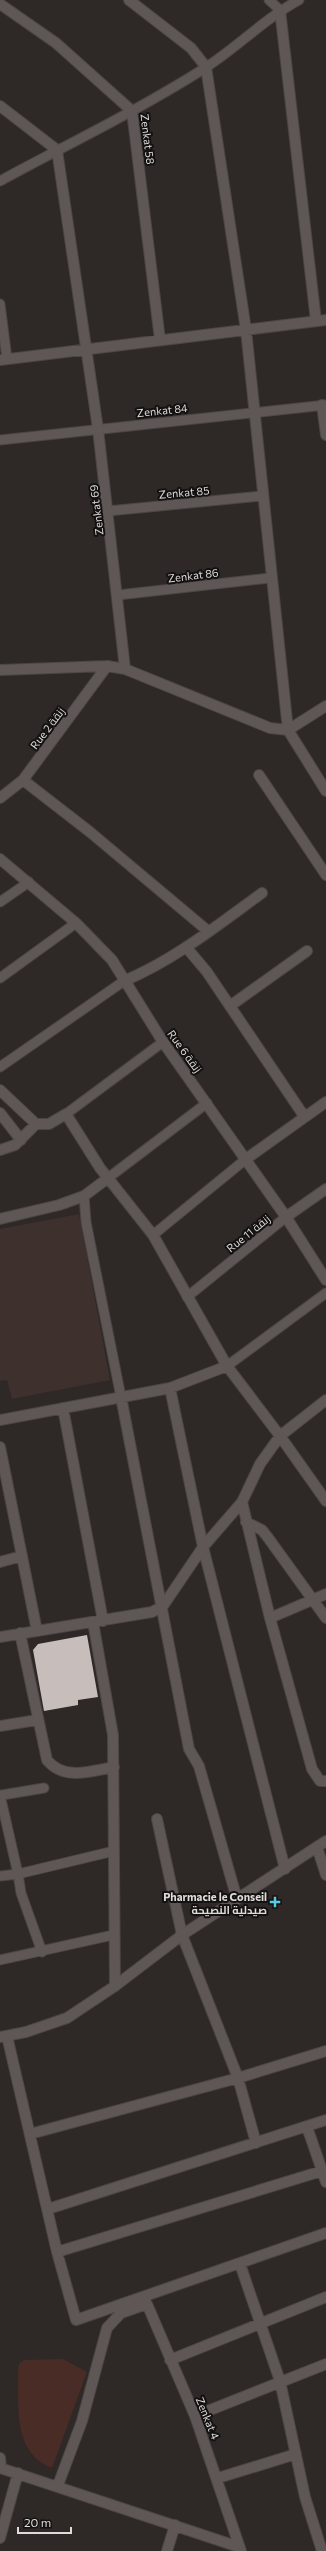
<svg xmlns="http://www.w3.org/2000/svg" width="326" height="2551" font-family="Commissioner,Cairo,sans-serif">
<rect width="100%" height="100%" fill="#2e2826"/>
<path fill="#3d302d" d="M79,1214L110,1380L12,1399L7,1380L0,1381V1229Z"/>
<path fill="#482c25" d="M63,2359L87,2372L52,2468C12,2452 19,2407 18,2371L19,2364L24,2360Z"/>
<path fill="#c7bebc" d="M87,1635L98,1697L78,1700V1705L44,1711L33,1650L38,1644Z"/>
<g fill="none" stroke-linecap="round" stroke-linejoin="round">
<defs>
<path id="lane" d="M269,0L280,10
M0,181C68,144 139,110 205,68C238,47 265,18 299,0
M0,304L7,359
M0,440L326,405
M108,511L262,496
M118,595L270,578
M0,902L29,882
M0,978L76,923
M0,1067L124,981
M66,1114L163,1042
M108,1178L207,1103
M84,1196L86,1222L121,1397
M153,1235L246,1159
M187,1297L286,1217
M227,1366L326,1293
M0,1795L18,1874L114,1851
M2,1795L44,1788
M0,1876L18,1874L21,1893L42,1952
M0,1960L113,1935"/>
<path id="street" d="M129,0L191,48L206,67L246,330L288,730L326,791
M0,4L56,43L132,111L160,340
M280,10L316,321
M0,106L57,150L98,429L125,669
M0,360L326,320
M322,405L326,435
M0,670L107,666L125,669L270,728L288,730L326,706
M259,775L326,875
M23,780L90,832L208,931
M0,798L23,780L107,666
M0,859L76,923L112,960L163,1042L286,1217L326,1280
M186,947L207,972L304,1116
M124,981C174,960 218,925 262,893
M230,1006L307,951
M0,1090L36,1124H49L66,1114L100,1168L153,1235L227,1366L280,1436L326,1501
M0,1113L21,1140
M0,1150L15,1145L36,1124
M246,1159L326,1102
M286,1217L326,1189
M0,1219L59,1205L84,1196L108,1178
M170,1388L203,1547L285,1869
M121,1397L189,1749L199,1766L237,1899
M63,1408L103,1621
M0,1420L170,1388L227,1366
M0,1447L37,1631
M242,1502L270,1618L312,1769L320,1781H326
M246,1522L262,1530L269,1539L326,1618
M0,1562L22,1556
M270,1618L326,1594
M93,1622L113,1735L115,1986
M20,1633L47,1760C64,1781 91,1771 114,1767
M0,1637L152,1612L163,1606L203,1547L242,1502L260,1464L280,1436L326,1400
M0,1726L37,1720
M157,1819L182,1935L238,2078L256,2143
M317,1847L326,1875
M7,2036L57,2252L76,2320L326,2233
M307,2127L326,2182
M30,2134L238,2078L326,2051
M48,2209L326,2120
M57,2252L322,2171
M240,2264L280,2381L305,2497L322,2551
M144,2297L195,2416L241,2551
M170,2360L326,2297
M195,2416L326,2364
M0,2458L1,2468
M0,2468L239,2547
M218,2478L296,2454
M58,2485L82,2421L107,2328L121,2313L147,2304
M0,2538L18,2473
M167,2551L175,2525"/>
<path id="secondary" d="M0,2037L26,2032L67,2018L115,1986L182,1935L326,1841"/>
</defs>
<use href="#lane" stroke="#4a4644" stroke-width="11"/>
<use href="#street" stroke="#4a4644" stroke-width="12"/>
<use href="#secondary" stroke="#4a4644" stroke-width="12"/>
<use href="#lane" stroke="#5e5755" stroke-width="9"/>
<use href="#street" stroke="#5e5755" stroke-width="10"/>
<use href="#secondary" stroke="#5e5755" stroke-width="10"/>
</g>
<path fill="#57c9e2" stroke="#141111" stroke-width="1.5" d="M273 1896h4v4h4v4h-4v4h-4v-4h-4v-4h4z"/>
<g text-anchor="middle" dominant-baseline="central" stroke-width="4" stroke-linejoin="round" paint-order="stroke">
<g font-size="11" fill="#dfdbda" stroke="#141111">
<text transform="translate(148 139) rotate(83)">Zenkat 58</text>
<text transform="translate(162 410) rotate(-6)">Zenkat 84</text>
<text transform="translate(184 492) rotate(-5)">Zenkat 85</text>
<text transform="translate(96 510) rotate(-97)">Zenkat 69</text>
<text transform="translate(193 575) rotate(-7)">Zenkat 86</text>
<text transform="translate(47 728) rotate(-53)">Rue 2 زنقة</text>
<text transform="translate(185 1051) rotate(54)">Rue 6 زنقة</text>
<text transform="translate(248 1233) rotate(-39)">Rue 11 زنقة</text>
<text transform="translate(208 2418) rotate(68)">Zenkat 4</text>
</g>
<g font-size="11" font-weight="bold" fill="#dfdbda" stroke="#141111" text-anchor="end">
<text x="267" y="1896">Pharmacie le Conseil<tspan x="267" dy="13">صيدلية النصيحة</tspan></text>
</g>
</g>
<path d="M18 2527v6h53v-6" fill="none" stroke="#dfdbda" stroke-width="2"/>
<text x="24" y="2527" font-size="12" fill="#dfdbda" stroke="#141111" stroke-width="3" paint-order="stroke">20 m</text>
</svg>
